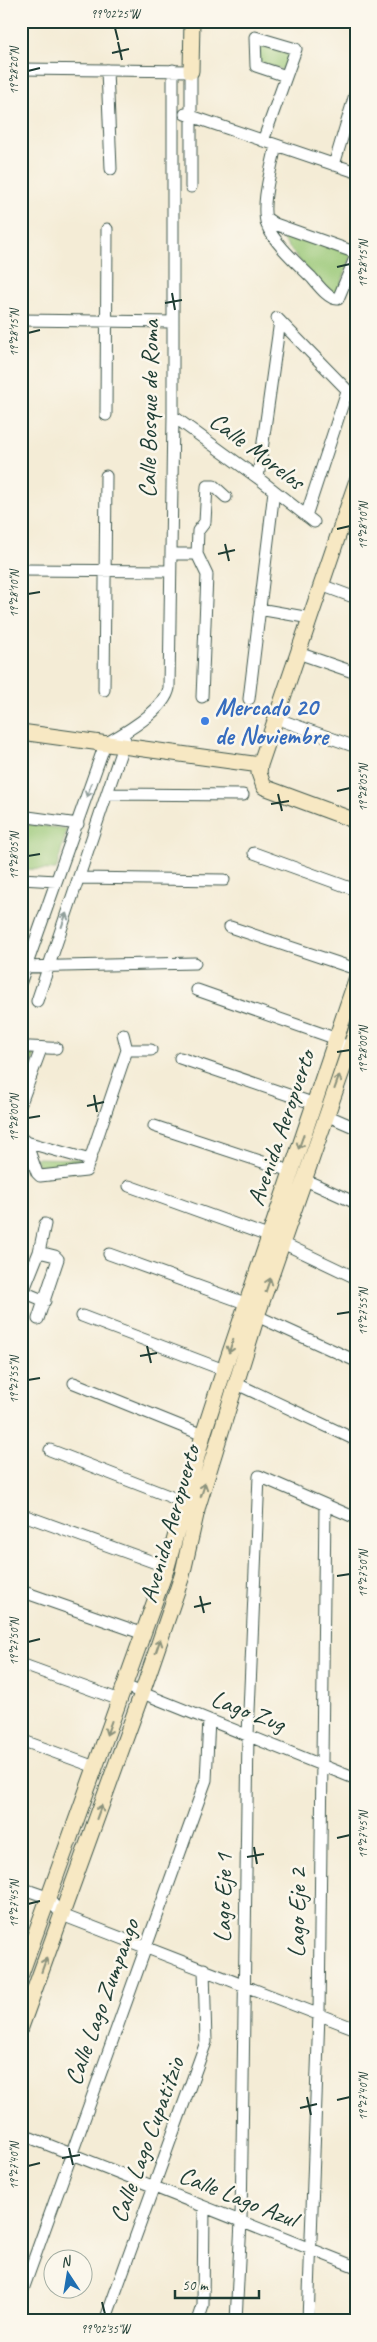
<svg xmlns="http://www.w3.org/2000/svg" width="377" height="2342" font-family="Caveat,sans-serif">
<rect width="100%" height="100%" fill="#fbf7ec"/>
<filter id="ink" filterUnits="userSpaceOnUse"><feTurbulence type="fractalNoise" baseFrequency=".02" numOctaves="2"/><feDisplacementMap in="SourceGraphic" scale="10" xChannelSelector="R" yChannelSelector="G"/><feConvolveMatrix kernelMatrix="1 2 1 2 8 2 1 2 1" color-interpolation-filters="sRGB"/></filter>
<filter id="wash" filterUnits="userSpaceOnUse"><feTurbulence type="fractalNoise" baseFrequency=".0096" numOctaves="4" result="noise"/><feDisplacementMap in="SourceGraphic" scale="20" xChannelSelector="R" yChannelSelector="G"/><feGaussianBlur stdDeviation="1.12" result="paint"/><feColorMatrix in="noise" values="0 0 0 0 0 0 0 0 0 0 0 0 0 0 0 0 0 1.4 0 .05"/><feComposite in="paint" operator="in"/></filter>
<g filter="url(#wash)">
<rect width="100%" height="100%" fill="#f4ecd6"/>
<path fill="#9ac877" stroke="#5c8256" d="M260,44L290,53L284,70L259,62Z
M273,227L352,254L336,297L307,270Z
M21,823L67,829L56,870L21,869Z
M22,1054L35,1055L21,1088V1055Z
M36,1158L81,1159L80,1171L43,1175Z"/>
</g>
<g filter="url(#ink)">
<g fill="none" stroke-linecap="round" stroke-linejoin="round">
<defs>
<path id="street" d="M21,69L191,71V187
M107,70L111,169
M185,114L356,172
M263,141L296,49L255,37L256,66L286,76
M334,165L356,91
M266,218L275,224L354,252L355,258L338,299C329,300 318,285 312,278C299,265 273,242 267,225C260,204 272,167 276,145
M277,318L356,399
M21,320L173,322
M106,415L107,229
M173,416L258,478L314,522
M258,478L280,321
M306,516L347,391
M171,554H197L207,575L202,697
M197,554L198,531L205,522L207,486H214L226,497
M21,570L170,571
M321,585L356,598
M259,609L310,618
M298,653L356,673
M104,690L106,476
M249,699L274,491
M275,718L356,747
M108,794L243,795
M21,816L78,824
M254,853L356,890
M79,878L224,880
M21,879L56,881
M230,927L356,969
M21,967L195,963
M21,981L105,744C125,733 165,710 169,688L173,416V70
M197,990L337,1039L348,1052L356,1056
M37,1001L125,740
M123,1034L127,1050H151
M21,1048C29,1045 46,1049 56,1048
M180,1058L315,1104
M21,1103L41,1049
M326,1115L356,1128
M154,1126L290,1171
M21,1138L26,1142L37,1173L40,1176L86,1171L127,1050
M26,1142L90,1160
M303,1179L356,1203
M129,1186L268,1236L356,1278
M109,1254L245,1303
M21,1291L45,1301
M23,1292L39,1252L45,1224
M82,1316L224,1370
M257,1316L356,1361
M38,1319L58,1259L55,1256L39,1252
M21,1367L22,1366
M74,1383L203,1435
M237,1384L356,1440
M50,1450L184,1502
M26,1516L167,1567
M21,1591L144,1634
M21,1664L120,1700
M125,1686L356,1779
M21,1740L95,1767
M21,1888L47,1897L62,1915L356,2029
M21,2134L356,2267
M21,2295L206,1780L209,1720
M105,2321L206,2042L204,1969
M198,2321L203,2306L204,2207
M236,2321L241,2221L248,1735L259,1476L356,1518
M308,2321L319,2014L325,1505"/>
<path id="secondary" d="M191,71L192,21
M356,483L260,765L259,773L264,787L356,821
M21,732L260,765
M21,1974L167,1567L203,1435L224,1370L356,980
M21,2027L142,1693L182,1576L198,1506L257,1316L356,1031"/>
</defs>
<use href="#street" stroke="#3f574c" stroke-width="13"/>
<use href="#secondary" stroke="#3f574c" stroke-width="17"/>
<use href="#street" stroke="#fff" stroke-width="11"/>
<use href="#secondary" stroke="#f7e8c3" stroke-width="15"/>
</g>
<defs><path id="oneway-shaft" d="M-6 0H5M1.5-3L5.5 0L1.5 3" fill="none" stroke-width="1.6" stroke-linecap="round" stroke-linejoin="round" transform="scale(1.25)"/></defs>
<g stroke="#8f9e9a">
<use href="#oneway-shaft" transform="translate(89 790) rotate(109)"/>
<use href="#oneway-shaft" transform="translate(64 920) rotate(-71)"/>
</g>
<g stroke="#8b927c">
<use href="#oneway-shaft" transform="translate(337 1082) rotate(-70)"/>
<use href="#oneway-shaft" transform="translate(301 1142) rotate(110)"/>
<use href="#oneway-shaft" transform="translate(268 1285) rotate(-71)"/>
<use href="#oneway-shaft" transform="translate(231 1346) rotate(108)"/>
<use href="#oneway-shaft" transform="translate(203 1490) rotate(-72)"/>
<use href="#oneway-shaft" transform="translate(158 1646) rotate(-71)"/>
<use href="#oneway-shaft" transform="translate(109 1728) rotate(110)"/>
<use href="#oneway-shaft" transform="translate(99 1812) rotate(-70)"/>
<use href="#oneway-shaft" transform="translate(44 1965) rotate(-70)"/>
</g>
</g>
<path fill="none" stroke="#1f3d34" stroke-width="2" d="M115,28L118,40M118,42L122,60M112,53L129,49M28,71L40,68M337,267L350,264M172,293L175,310M165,303L182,300M28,333L40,330M337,529L350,526M225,544L229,561M218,554L235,550M28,594L40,592M337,791L350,788M278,794L282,811M271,804L289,801M28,856L40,854M337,1052L350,1050M94,1095L97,1112M87,1106L104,1102M28,1118L40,1116M337,1314L350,1312M147,1346L151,1363M140,1356L157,1353M28,1380L40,1378M337,1576L350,1574M200,1596L204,1613M194,1607L211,1603M28,1642L40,1639M337,1838L350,1835M254,1847L257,1864M247,1857L264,1854M28,1904L40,1901M307,2097L311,2115M337,2100L350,2097M300,2108L317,2104M69,2148L73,2165M62,2158L80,2155M28,2166L40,2163M102,2302L105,2314"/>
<circle fill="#3f7fe0" stroke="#fbf7ec" stroke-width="2" cx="205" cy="721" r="5"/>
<g text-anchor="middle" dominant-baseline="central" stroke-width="5" stroke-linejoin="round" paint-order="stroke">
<g font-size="25" fill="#1f3d34" stroke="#fbf7ec">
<text transform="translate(149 409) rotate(-89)">Calle Bosque de Roma</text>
<text transform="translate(257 451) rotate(37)">Calle Morelos</text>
<text transform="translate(281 1128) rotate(-71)">Avenida Aeropuerto</text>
<text transform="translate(170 1524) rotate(-74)">Avenida Aeropuerto</text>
<text transform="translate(248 1711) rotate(21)">Lago Zug</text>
<text transform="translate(223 1898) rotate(-89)">Lago Eje 1</text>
<text transform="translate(297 1913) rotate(-89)">Lago Eje 2</text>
<text transform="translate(102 2002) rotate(-70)">Calle Lago Zumpango</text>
<text transform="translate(147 2140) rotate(-70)">Calle Lago Cupatitzio</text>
<text transform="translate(238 2197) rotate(22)">Calle Lago Azul</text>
</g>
<g font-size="25" font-weight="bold" fill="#366cbe" stroke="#fbf7ec" text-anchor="start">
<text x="215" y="707">Mercado 20<tspan x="215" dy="29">de Noviembre</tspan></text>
</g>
</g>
<rect width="377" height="2342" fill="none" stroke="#fbf7ec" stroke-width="55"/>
<g transform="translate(68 2274) rotate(348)"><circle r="24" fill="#fbf7ec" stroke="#a3ada2"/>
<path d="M0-4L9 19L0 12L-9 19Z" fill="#1f6fb2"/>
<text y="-8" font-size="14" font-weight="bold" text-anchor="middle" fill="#1f3d34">N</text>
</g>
<path d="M175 2290v8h84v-8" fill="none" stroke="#1f3d34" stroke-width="2.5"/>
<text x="182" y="2290" font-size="15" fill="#1f3d34" stroke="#fbf7ec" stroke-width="4" paint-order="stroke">50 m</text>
<rect x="28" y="28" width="322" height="2286" fill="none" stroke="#1f3d34" stroke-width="2"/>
<g font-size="12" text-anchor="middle" fill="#1f3d34">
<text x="115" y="18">99°02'25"W</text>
<text transform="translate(14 71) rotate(-90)" y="4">19°28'20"N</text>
<text transform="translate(363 264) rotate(-90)" y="4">19°28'15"N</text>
<text transform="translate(14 333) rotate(-90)" y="4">19°28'15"N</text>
<text transform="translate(363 526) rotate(-90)" y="4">19°28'10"N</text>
<text transform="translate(14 594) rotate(-90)" y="4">19°28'10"N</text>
<text transform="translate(363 788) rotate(-90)" y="4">19°28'05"N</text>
<text transform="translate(14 856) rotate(-90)" y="4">19°28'05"N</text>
<text transform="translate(363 1050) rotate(-90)" y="4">19°28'00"N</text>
<text transform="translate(14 1118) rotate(-90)" y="4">19°28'00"N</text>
<text transform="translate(363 1312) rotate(-90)" y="4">19°27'55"N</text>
<text transform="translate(14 1380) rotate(-90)" y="4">19°27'55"N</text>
<text transform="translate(363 1574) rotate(-90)" y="4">19°27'50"N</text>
<text transform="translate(14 1642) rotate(-90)" y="4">19°27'50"N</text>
<text transform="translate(363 1835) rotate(-90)" y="4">19°27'45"N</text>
<text transform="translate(14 1904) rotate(-90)" y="4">19°27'45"N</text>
<text transform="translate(363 2097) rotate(-90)" y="4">19°27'40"N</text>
<text transform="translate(14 2166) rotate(-90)" y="4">19°27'40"N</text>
<text x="105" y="2333">99°02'35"W</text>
</g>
</svg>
